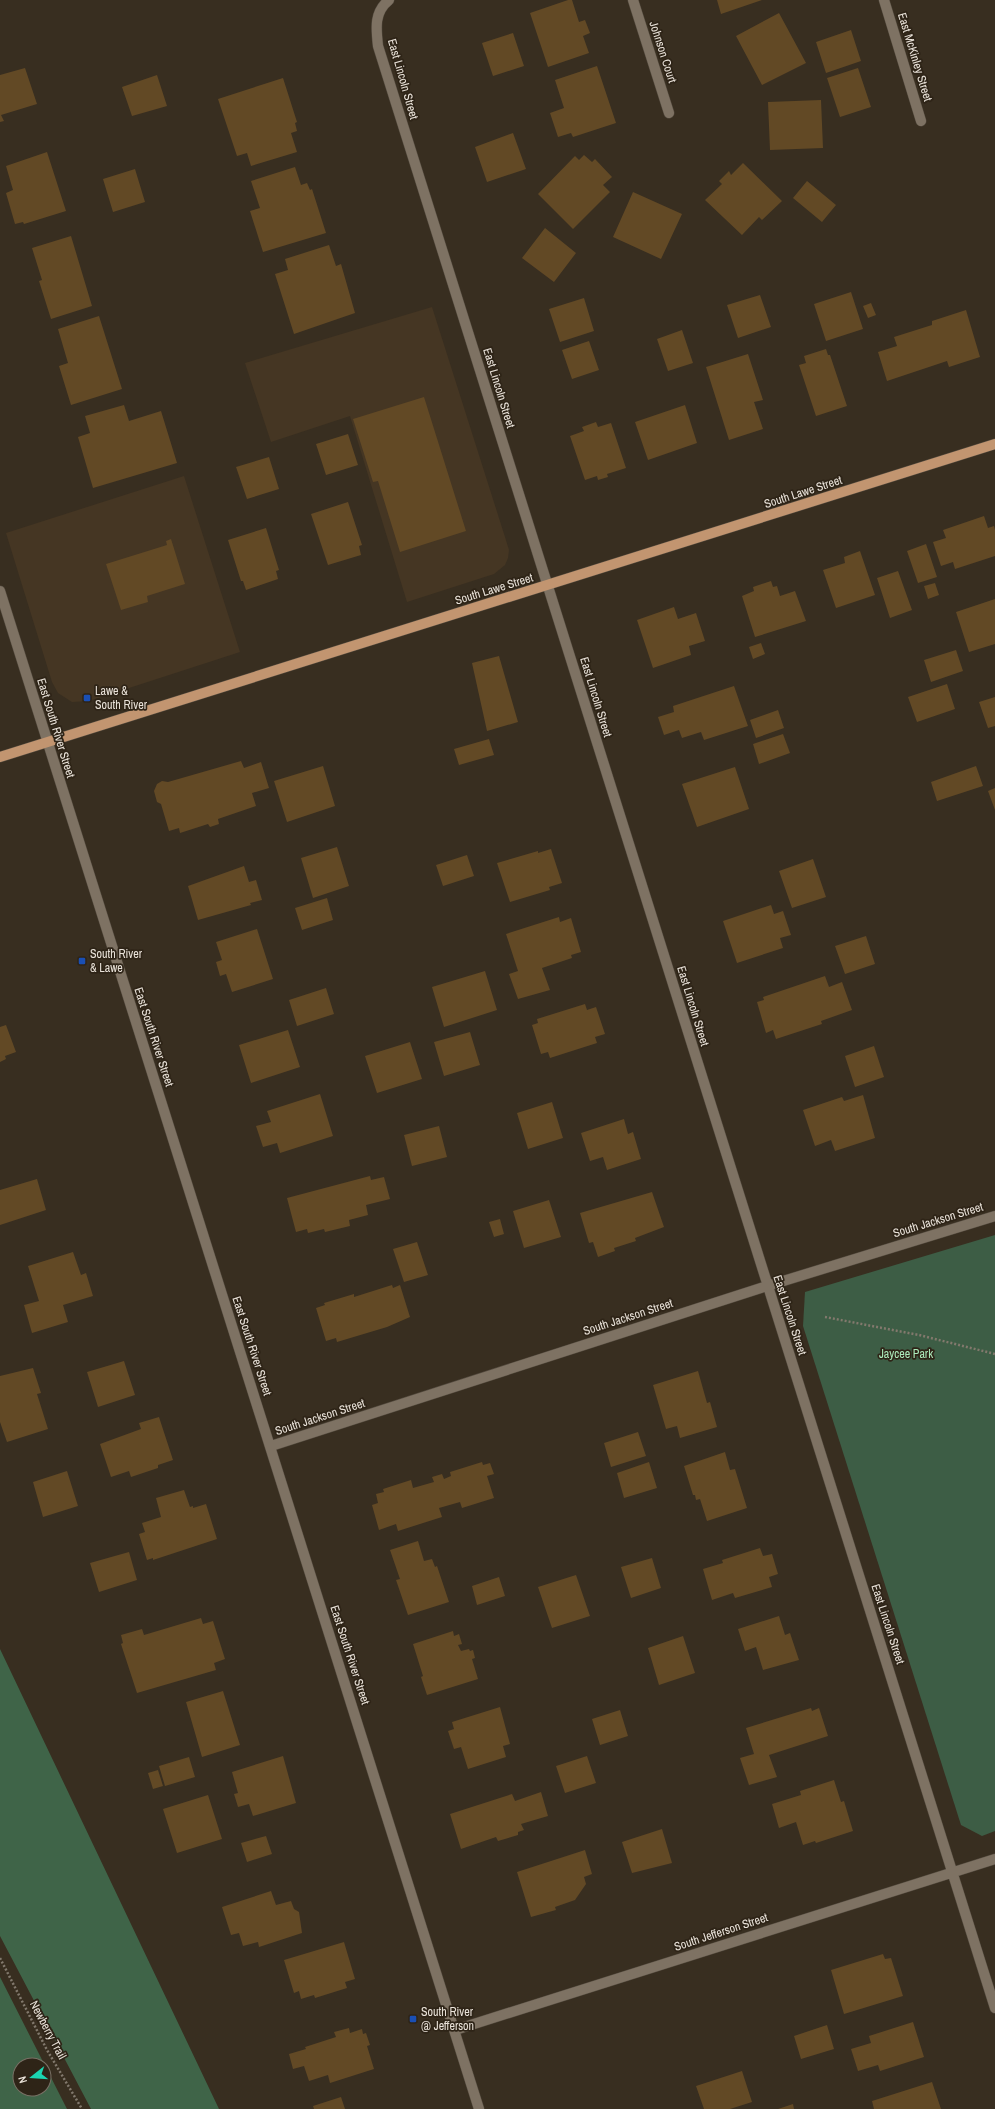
<svg xmlns="http://www.w3.org/2000/svg" width="995" height="2109" font-family="'Archivo Narrow',sans-serif">
<rect width="100%" height="100%" fill="#382e20"/>
<path fill="#453623" d="M432,307L505,537L509,550L508,558L505,565L494,574L407,602L350,416L271,442L245,363Z
M184,476L240,652L89,701L72,702L58,693L52,682L6,533Z"/>
<path fill="#3d5d45" d="M995,1235V1831L982,1836L961,1825L803,1326L805,1292Z"/>
<path fill="#3f6448" fill-rule="evenodd" d="M0,1649L219,2109H91L0,1936Z
M0,1977L67,2109H0ZM20,2065H44V2089H20Z"/>
<path fill="#624925" d="M568,0H572L579,22L585,20L590,33L583,36L589,53L548,67L530,13Z
M717,0H762L721,14Z
M779,13L806,63L762,85L736,36Z
M851,30L861,61L826,73L816,42Z
M513,33L524,66L493,76L482,43Z
M597,66L616,123L573,137L571,133L558,137L550,113L564,108L555,80Z
M25,68L37,104L1,115L4,121L0,122V75Z
M858,68L871,107L840,117L827,78Z
M157,75L167,106L132,116L122,87Z
M283,78L297,122L295,123L297,131L291,133L297,152L251,166L247,153L237,156L218,99Z
M821,100L823,148L770,150L768,102Z
M513,133L526,169L487,182L475,147Z
M47,152L66,211L24,224L23,222L15,224L6,193L13,190L6,166Z
M584,155L592,162L595,159L612,177L603,185L610,192L573,229L538,194L575,156L579,160Z
M743,163L782,201L762,220L759,217L742,235L705,200L722,184L719,181L729,171L731,175Z
M295,167L301,185L307,183L310,190L312,189L326,233L263,252L250,211L260,208L251,181Z
M135,169L145,202L113,212L103,179Z
M807,181L836,205L822,222L793,198Z
M633,192L682,214L661,259L613,237Z
M545,228L576,253L554,282L522,258Z
M71,236L92,306L51,319L39,281L42,280L32,248Z
M329,245L336,266L341,264L355,313L294,334L275,274L288,270L285,259Z
M851,292L863,329L826,341L814,304Z
M760,295L771,327L738,338L727,305Z
M584,298L594,331L560,342L549,309Z
M871,303L876,315L868,318L863,306Z
M966,310L980,357L949,367L947,361L887,381L878,352L897,346L894,337L932,325V321Z
M99,316L122,389L71,405L59,366L68,363L58,329Z
M682,330L693,363L668,371L657,339Z
M589,341L599,370L572,379L562,350Z
M826,349L828,355H830L847,406L816,416L799,365L806,363L804,356Z
M748,354L763,400L754,402L763,429L729,440L706,367Z
M424,397L466,531L400,552L378,481L373,482L353,419Z
M124,405L129,421L161,411L177,463L93,488L78,437L90,433L85,416Z
M685,405L697,443L648,460L635,422Z
M596,422L598,427L611,423L626,468L607,474L608,477L598,480L597,476L585,480L570,436L584,431L582,427Z
M348,434L358,465L326,475L316,444Z
M269,457L279,489L247,499L236,467Z
M348,502L362,545L359,546L361,555L328,565L311,514Z
M984,516L988,528L994,526L995,530V556L955,569L953,562L941,566L933,542L946,538L943,530Z
M266,528L279,570L276,571L278,579L246,590L243,581H241L228,540Z
M171,539L185,584L147,596L148,602L121,610L106,564L167,545L166,541Z
M926,544L937,577L918,583L907,551Z
M860,551L875,595L836,608L823,570L845,563L844,557Z
M898,571L912,610L890,618L877,578Z
M771,581L773,587L777,586L780,596L795,591L806,621L755,637L742,596L754,591L753,587Z
M935,583L939,595L928,599L924,586Z
M995,599V644L969,652L956,612Z
M674,607L678,619L696,613L705,641L689,646L691,655L653,668L637,620Z
M761,643L765,654L753,659L749,647Z
M956,650L963,671L931,682L924,660Z
M499,656L518,722L487,731L472,663Z
M947,684L955,709L917,722L908,697Z
M734,686L748,726L704,740L701,732L682,738L679,730L664,735L658,717L674,712L673,706Z
M995,697V726L988,728L979,702Z
M778,710L784,728L756,738L750,720Z
M783,734L790,753L759,764L753,744Z
M489,739L494,755L459,765L454,749Z
M241,761L244,768L261,762L269,788L252,793L256,806L218,819L219,824L210,827L208,824L180,833L179,828L169,831L161,804L157,802L154,791L157,784L162,781L168,782Z
M323,766L335,806L287,822L274,781Z
M976,766L983,786L937,801L931,782Z
M735,767L749,809L697,827L682,784Z
M995,788V810L988,791Z
M337,847L349,886L313,898L301,858Z
M551,849L562,883L549,887L550,890L510,902L497,863L538,851V853Z
M467,855L474,876L443,886L436,865Z
M813,859L826,897L792,908L779,871Z
M244,866L249,882L256,880L262,900L250,903L251,905L198,920L188,886Z
M327,898L333,920L302,930L295,908Z
M771,905L774,914L783,911L791,935L780,938L783,948L737,963L723,921Z
M559,917L560,922L571,918L581,952L571,955L572,958L542,968L550,990L518,999L509,974L518,971L506,934Z
M257,929L273,979L232,992L226,974L220,976L216,962L222,960L216,942Z
M866,936L875,964L845,974L835,946Z
M485,971L497,1010L444,1027L432,987Z
M825,976L829,987L842,982L852,1010L821,1021L822,1024L776,1039L773,1030L766,1033L757,1002L764,1000L763,997Z
M326,988L334,1014L297,1026L289,1000Z
M585,1004L587,1010L596,1007L605,1034L595,1037L597,1043L550,1058L548,1052L541,1054L532,1025L538,1023L537,1019Z
M6,1025L16,1052L5,1056L6,1059L0,1062V1027Z
M288,1030L300,1067L251,1083L239,1045Z
M470,1032L480,1065L444,1076L434,1042Z
M410,1042L422,1079L377,1093L365,1056Z
M874,1046L884,1077L855,1087L845,1056Z
M320,1094L333,1136L280,1153L277,1143L263,1147L256,1126L271,1122L267,1111Z
M863,1095L875,1138L835,1151L831,1140L815,1146L803,1110L842,1097L844,1101Z
M552,1102L563,1138L528,1149L517,1113Z
M624,1119L628,1134L633,1132L641,1159L607,1170L603,1157L590,1161L581,1133Z
M439,1126L447,1157L412,1166L404,1135Z
M370,1176L371,1180L384,1177L390,1199L366,1205L368,1215L349,1220L350,1226L325,1232L324,1229L308,1233L307,1229L296,1232L287,1198Z
M37,1179L46,1210L0,1225V1190Z
M652,1192L664,1227L635,1238L636,1241L614,1248L615,1251L598,1257L593,1242L589,1243L580,1213Z
M549,1200L561,1237L524,1248L513,1211Z
M500,1219L504,1234L494,1237L489,1222Z
M417,1242L428,1275L404,1282L393,1249Z
M73,1252L81,1275L86,1273L93,1296L63,1305L68,1322L32,1333L24,1305L39,1301L28,1266Z
M392,1285L393,1288L400,1285L410,1317L387,1327L337,1342L336,1338L326,1341L316,1308L325,1305L324,1303L354,1294V1297Z
M124,1361L135,1395L98,1407L87,1372Z
M33,1368L41,1393L37,1394L48,1429L7,1442L0,1422V1376Z
M698,1371L707,1403L710,1402L717,1427L680,1438L677,1426L666,1429L653,1385Z
M159,1417L173,1460L158,1465V1468L131,1477L129,1471L111,1477L100,1444L141,1429L139,1423Z
M638,1432L646,1456L611,1467L604,1443Z
M725,1452L730,1470L735,1469L747,1508L707,1521L700,1499L696,1500L695,1495H693L684,1466Z
M482,1462L483,1465L490,1463L494,1474L487,1476L494,1498L462,1508L460,1502L439,1508L442,1517L398,1531L396,1524L379,1530L372,1505L378,1503L376,1494L384,1492L383,1489L411,1480L413,1488L434,1482L432,1477L442,1474L444,1479L451,1476L450,1472Z
M649,1462L657,1488L624,1498L617,1473Z
M67,1471L78,1506L43,1517L33,1482Z
M184,1490L190,1507L193,1506V1508L206,1504L217,1539L153,1560V1558L147,1560L139,1534L145,1532L142,1523L161,1517L156,1498Z
M418,1541L424,1561L432,1559L435,1567L437,1566L449,1602L408,1615L396,1580L400,1579L390,1550Z
M760,1548L763,1556L772,1554L778,1574L769,1577L772,1587L735,1598L733,1593L712,1600L703,1569L723,1563L722,1560Z
M129,1552L137,1580L99,1592L90,1563Z
M652,1558L661,1588L631,1598L621,1567Z
M576,1575L590,1616L552,1628L538,1587Z
M499,1577L505,1596L477,1605L472,1586Z
M779,1616L785,1635L790,1633L799,1660L763,1670L756,1647L745,1651L738,1629Z
M201,1618L203,1624L213,1621L225,1659L214,1663L216,1670L137,1693L121,1644L123,1643L121,1635L142,1629L144,1635Z
M453,1631L454,1636L459,1634L462,1644L458,1645L461,1651L469,1649L470,1651L473,1650L475,1658L472,1659L478,1679L427,1695L421,1677L423,1676L413,1644Z
M683,1636L695,1673L659,1685L648,1648Z
M223,1691L240,1745L202,1757L186,1702Z
M500,1707L510,1744L503,1746L506,1757L468,1769L461,1747L454,1749L448,1731L454,1729L452,1722Z
M811,1708L812,1711L819,1708L828,1736L769,1755L777,1777L749,1785L740,1758L754,1754L746,1728Z
M620,1710L628,1736L600,1745L592,1719Z
M283,1756L296,1803L253,1816L249,1804L238,1807L234,1794L238,1793L232,1772Z
M587,1756L596,1783L565,1793L556,1766Z
M189,1757L195,1777L165,1786L159,1766Z
M158,1770L163,1786L153,1789L148,1773Z
M834,1780L841,1802L844,1801L853,1831L816,1843L815,1841L803,1845L796,1822L779,1828L772,1804L801,1795L800,1791Z
M541,1792L548,1816L521,1824L524,1830L518,1832V1835L498,1841L496,1837L461,1849L450,1814L512,1794L515,1801Z
M208,1795L222,1839L177,1853L163,1809Z
M662,1829L672,1863L632,1873L622,1842Z
M266,1836L272,1854L247,1862L241,1843Z
M585,1850L592,1874L584,1877L586,1884L575,1900L555,1907L556,1910L531,1917L517,1872Z
M271,1891L276,1905L291,1901L294,1909L299,1912L302,1933L259,1947L258,1942L243,1946L239,1933L231,1935L222,1907Z
M344,1942L355,1979L345,1982L347,1988L315,1998L314,1995L301,1999L299,1991L294,1993L284,1960Z
M883,1954L885,1959L891,1958L903,1996L844,2014L831,1970Z
M913,2022L924,2057L880,2071L878,2065L858,2071L851,2049L871,2043L869,2036Z
M827,2025L834,2049L801,2059L794,2036Z
M349,2028L350,2033L362,2029L363,2034L366,2033L370,2045L367,2046L374,2069L330,2083L328,2075L309,2081L304,2066L293,2069L289,2054L306,2049L305,2047L336,2037L334,2032Z
M742,2071L752,2102L730,2109H704L696,2086Z
M932,2082L941,2109H874L872,2101Z
M341,2097L345,2109H314L313,2106Z
M793,2104L794,2109H778Z"/>
<g fill="none" stroke-linecap="round" stroke-linejoin="round">
<defs>
<path id="minor" d="M389,0C374,12 376,28 378,46L995,2008
M633,0L669,113
M884,0L921,121
M0,591L479,2109
M271,1446L767,1286L995,1216
M455,2030L995,1859"/>
<path id="major" d="M0,757L995,444"/>
</defs>
<use href="#minor" stroke="#544b3f" stroke-width="11"/>
<use href="#major" stroke="#544b3f" stroke-width="11"/>
<path stroke="#82796d" stroke-width="2.5" stroke-dasharray="2 2" stroke-linecap="butt" d="M825,1317L919,1335L995,1354
M0,1958L47,2050L82,2109"/>
<use href="#minor" stroke="#7e7263" stroke-width="10"/>
<use href="#major" stroke="#c29570" stroke-width="10"/>
</g>
<g fill="#1a4fb4" stroke="#2e2417" stroke-width="1.5">
<rect x="83" y="694" width="8" height="8" rx="2"/>
<rect x="78" y="957" width="8" height="8" rx="2"/>
<rect x="409" y="2015" width="8" height="8" rx="2"/>
</g>
<g text-anchor="middle" dominant-baseline="central" stroke-width="3.5" stroke-linejoin="round" paint-order="stroke">
<g font-size="12" fill="#e9e2d9" stroke="#2e2417">
<text transform="translate(663 52) rotate(72)">Johnson Court</text>
<text transform="translate(915 57) rotate(73)">East McKinley Street</text>
<text transform="translate(403 79) rotate(74)">East Lincoln Street</text>
<text transform="translate(499 388) rotate(73)">East Lincoln Street</text>
<text transform="translate(803 492) rotate(-18)">South Lawe Street</text>
<text transform="translate(494 589) rotate(-17)">South Lawe Street</text>
<text transform="translate(596 697) rotate(73)">East Lincoln Street</text>
<text transform="translate(56 728) rotate(73)">East South River Street</text>
<text transform="translate(693 1006) rotate(73)">East Lincoln Street</text>
<text transform="translate(154 1037) rotate(72)">East South River Street</text>
<text transform="translate(938 1220) rotate(-17)">South Jackson Street</text>
<text transform="translate(790 1315) rotate(72)">East Lincoln Street</text>
<text transform="translate(628 1317) rotate(-18)">South Jackson Street</text>
<text transform="translate(252 1346) rotate(72)">East South River Street</text>
<text transform="translate(320 1417) rotate(-18)">South Jackson Street</text>
<text transform="translate(888 1624) rotate(72)">East Lincoln Street</text>
<text transform="translate(350 1655) rotate(72)">East South River Street</text>
<text transform="translate(721 1932) rotate(-18)">South Jefferson Street</text>
<text transform="translate(48 2030) rotate(62)">Newberry Trail</text>
</g>
<g font-size="12" fill="#e9e2d9" stroke="#2e2417" text-anchor="start">
<text x="95" y="691">Lawe &amp;<tspan x="95" dy="14">South River</tspan></text>
<text x="90" y="954">South River<tspan x="90" dy="14">&amp; Lawe</tspan></text>
<text x="421" y="2012">South River<tspan x="421" dy="14">@ Jefferson</tspan></text>
</g>
<g font-size="12" fill="#acebbb" stroke="#2e2417">
<text x="906" y="1354">Jaycee Park</text>
</g>
</g>
<g transform="translate(32 2077) rotate(253)"><circle r="19" fill="#2e2417" stroke="#797065"/>
<path d="M0-3L7 15L0 10L-7 15Z" fill="#1bd5b1"/>
<text y="-6" font-size="11" font-weight="bold" text-anchor="middle" fill="#e9e2d9">N</text>
</g>
</svg>
